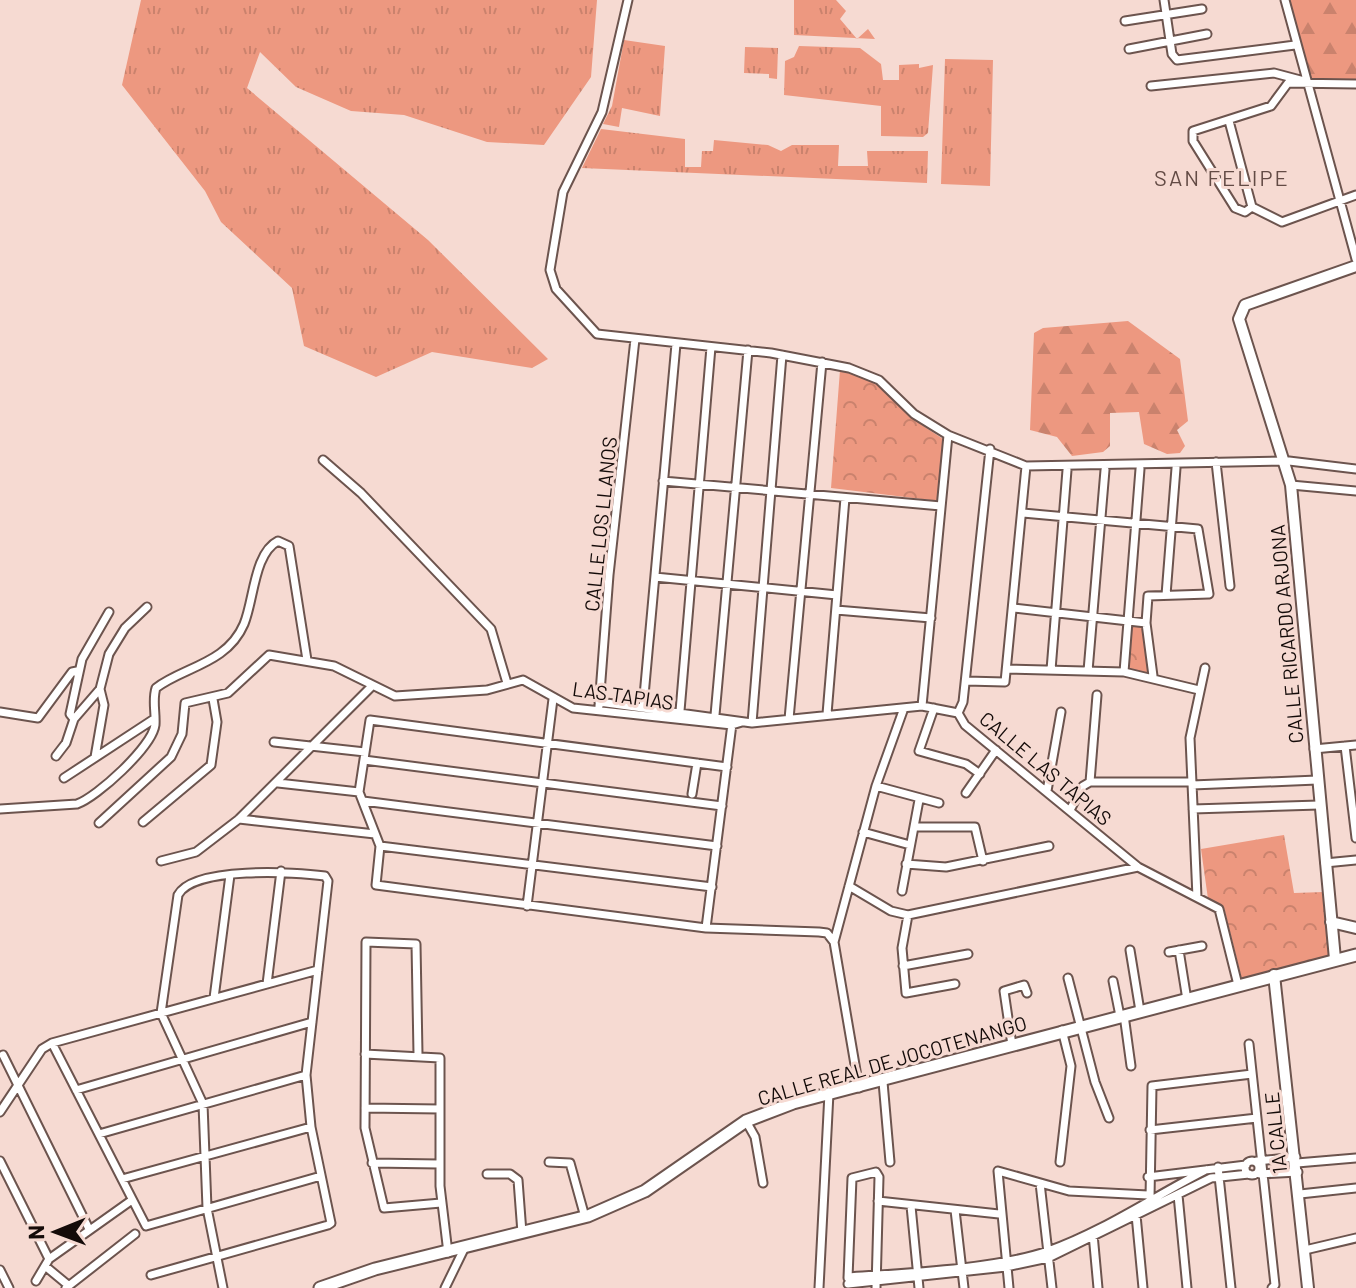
<svg xmlns="http://www.w3.org/2000/svg" width="1356" height="1288" font-family="Barlow,sans-serif">
<defs>
<pattern id="grass-tufts" width="24" height="20" patternUnits="userSpaceOnUse" patternTransform="scale(2)"><rect width="24" height="20" fill="#ed9880"/><path d="M3 7l-1-3M5 7V3M7 7l1-3M15 17l-1-3M17 17v-4M19 17l1-3" fill="none" stroke="#ca826d"/></pattern>
<pattern id="forest-firs" width="22" height="20" patternUnits="userSpaceOnUse" patternTransform="scale(2)"><rect width="22" height="20" fill="#ed9880"/><path d="M5 1l3.5 6h-7zM16 11l3.5 6h-7z" fill="#ca826d"/></pattern>
<pattern id="park-crowns" width="20" height="18" patternUnits="userSpaceOnUse" patternTransform="scale(2)"><rect width="20" height="18" fill="#ed9880"/><path d="M2 6a3 3 0 1 1 6 0M12 15a3 3 0 1 1 6 0" fill="none" stroke="#ca826d"/></pattern>
</defs>
<rect width="100%" height="100%" fill="#f6dad2"/>
<path fill="url(#grass-tufts)" d="M141,0H597L591,77L544,145L487,142L404,115L351,111L296,87L260,52L247,88L428,240L548,359L532,368L432,352L376,377L304,346L292,288L221,222L205,191L122,85Z
M794,0H836L846,11L840,19L857,39L868,29L875,39L794,35Z
M624,40L665,46L660,116L622,108L619,127L603,124L612,106Z
M799,46L860,48L881,64L883,80H899V65L919,64V68L933,65L928,133L923,137L881,136V106L784,95L785,61L794,57Z
M745,47L778,48L777,79L769,78V74L744,73Z
M945,59L993,60L990,186L941,184Z
M601,129L685,139V167H701L702,151H713L714,140L768,145L781,151L792,145H839L838,166H868L867,151H928L927,183L582,168Z"/>
<path fill="url(#forest-firs)" d="M1286,0H1356V82H1306Z
M1128,321L1180,359L1188,421L1177,430L1185,446L1180,453L1167,454L1144,444L1139,412L1110,413V446L1103,452L1072,456L1057,437L1030,430L1034,333L1043,328Z"/>
<path fill="url(#park-crowns)" d="M840,370L874,381L910,417L943,439L938,501L831,488Z
M1129,624L1142,628L1150,673L1126,669Z
M1284,835L1294,893L1324,892L1331,956L1242,980L1224,908L1208,899L1201,849Z"/>
<g fill="none" stroke-linecap="round" stroke-linejoin="round">
<defs>
<path id="street" d="M628,0L602,112L563,192L550,270L556,289L597,334L771,353L849,368L879,380L914,414L948,435L1026,466L1289,461L1356,469
M1164,0L1172,54L1177,60L1295,45
M1285,0L1356,259
M1125,21L1202,9
M1129,49L1207,34
M1151,86L1274,73L1304,81
M1229,121L1252,207L1282,222L1356,195
M1252,207L1245,212L1235,208L1193,141V131L1271,106L1288,83L1356,84
M323,460L361,493L491,629L507,683
M1216,462L1230,586
M663,481L941,506
M1291,485L1356,491
M1023,513L1198,529L1209,594L1148,596L1146,623L1153,676
M655,577L837,595
M1166,595L1176,468
M1014,608L1146,623
M836,610L931,618
M1008,669L1124,672L1199,690
M1051,670L1067,470
M1088,671L1105,470
M1124,672L1140,469
M966,681L1005,682L1026,466
M599,702L752,723L922,706L958,713L965,725L1138,867L1219,909L1238,985
M599,706L609,575L635,339
M922,706L948,435
M643,707L676,344
M934,708L919,751L966,764L980,774
M680,711L711,347
M0,712L38,718L72,672L77,671
M958,713L963,702L990,449
M827,714L845,498
M715,715L748,350
M74,719L70,714L82,659L109,612
M789,719L822,362
M752,723L782,355
M274,742L365,752
M1345,746L1356,838
M1314,749L1356,745
M56,756L66,743L74,719L100,689L109,654L125,628L147,607
M95,757L104,705L100,689
M364,760L722,806
M727,767L370,720L359,792L380,846L376,885L706,928L819,932L827,933L834,942
M64,778L154,719
M1090,782L1097,695
M278,783L359,792
M1192,785L1317,780
M876,786L939,803
M1047,791L1061,712
M966,793L996,750
M692,794L697,763
M363,801L717,846
M0,809L77,804C97,797 152,747 155,725C156,713 152,700 156,688C183,667 227,664 244,624C254,600 254,553 278,541L289,546L307,660
M1193,809L1319,805
M1070,810L1083,786L1090,782H1192
M239,819L375,834
M143,822L211,765L217,722L213,699
M99,823L171,757L182,734L185,703L228,693L269,655L334,666L395,696L487,690L523,680L573,708L732,725L742,722
M914,827H975L983,861
M863,832L910,845
M380,846L712,887
M161,861L196,852L239,819L371,687
M1325,863L1356,860
M906,864L946,867L1049,846
M849,886L891,911L908,915L1138,867
M902,891L919,800
M1197,897L1190,738L1205,668
M527,906L553,699
M908,915L902,948L906,993L955,984
M706,928L732,724
M1130,950L1140,1011
M1179,950L1187,1000
M1169,952L1202,946
M903,966L968,954
M1068,978L1095,1082L1109,1118
M1113,981L1120,1016
M267,984L281,871
M214,998L230,875
M1124,1015L1131,1066
M52,1043L146,1226L321,1176
M1249,1044L1275,1285L1272,1288
M1012,1045L1004,991L1024,985L1027,993
M365,1054L440,1058V1186L448,1253
M418,1054L416,944L366,942L365,1128L384,1208L441,1203
M3,1055L89,1229
M883,1082L890,1162
M859,1088L834,942L876,786L904,708
M76,1090L312,1022
M365,1108L440,1109
M0,1112L42,1049L52,1043L318,970
M746,1121L755,1137L763,1183
M1150,1130L1257,1118
M99,1134L306,1075
M1245 1168a7 7 0 1 1 14 0a7 7 0 1 1-14 0Z
M0,1161L49,1259
M1257,1161L1296,1157
M549,1162L570,1163L585,1217
M1060,1162L1071,1066L1062,1030
M372,1163L439,1164
M1297,1163L1356,1158
M1218,1167L1231,1288
M487,1174H510L518,1180L522,1233
M1260,1174L1298,1172
M1148,1177L1246,1165
M122,1179L311,1127
M1040,1183L1052,1288
M1300,1194L1356,1188
M1178,1195L1187,1288
M1150,1198L1152,1086L1252,1074
M878,1201L999,1214
M911,1206L919,1288
M955,1210L964,1288
M1136,1215L1143,1288
M1093,1234L1098,1288
M1305,1250L1356,1238
M45,1266L68,1285
M0,1270L9,1288
M151,1275L328,1225L331,1223L311,1127L306,1075L328,881L325,876C296,872 193,866 178,895L161,1013L203,1104L207,1208L223,1288
M848,1277C905,1273 995,1269 1048,1251C1104,1231 1153,1197 1206,1170
M848,1278L852,1178L876,1172L879,1177L876,1288
M36,1281L49,1259L132,1200
M848,1284L1006,1267L1048,1258L1211,1178L1249,1174
M66,1288L135,1234
M445,1288L464,1249
M819,1288L829,1093
M1009,1288L998,1171L1069,1191L1148,1195"/>
<path id="secondary" d="M1331,922L1356,928
M1335,959L1291,485L1239,319L1245,305L1356,266
M1274,975L1308,1288"/>
<path id="primary" d="M320,1288L375,1269L588,1216L645,1191L746,1121L793,1103L1356,955"/>
</defs>
<use href="#street" stroke="#6c544e" stroke-width="11"/>
<use href="#secondary" stroke="#6c544e" stroke-width="14"/>
<use href="#primary" stroke="#6c544e" stroke-width="15"/>
<use href="#street" stroke="#fff" stroke-width="7"/>
<use href="#secondary" stroke="#fff" stroke-width="10"/>
<use href="#primary" stroke="#fff" stroke-width="11"/>
</g>
<g text-anchor="middle" dominant-baseline="central" stroke-width="6" stroke-linejoin="round" paint-order="stroke">
<g font-size="20" fill="#140b09" stroke="#f6dad2">
<text transform="translate(600 524) rotate(-84)">CALLE LOS LLANOS</text>
<text transform="translate(1286 634) rotate(-95)">CALLE RICARDO ARJONA</text>
<text transform="translate(623 695) rotate(8)">LAS TAPIAS</text>
<text transform="translate(1046 768) rotate(40)">CALLE LAS TAPIAS</text>
<text transform="translate(892 1060) rotate(-16)">CALLE REAL DE JOCOTENANGO</text>
<text transform="translate(1275 1133) rotate(-96)">1A CALLE</text>
</g>
<g font-size="22" letter-spacing="2" fill="#634b45" stroke="#f6dad2">
<text x="1222" y="177">SAN FELIPE</text>
</g>
</g>
<g transform="translate(56 1232) rotate(269)" stroke="#f6dad2" stroke-width="6" paint-order="stroke">
<path d="M0-6L14 30L0 20L-14 30Z" fill="#140b09"/>
<text y="-12" font-size="22" font-weight="bold" text-anchor="middle" fill="#140b09">N</text>
</g>
</svg>
